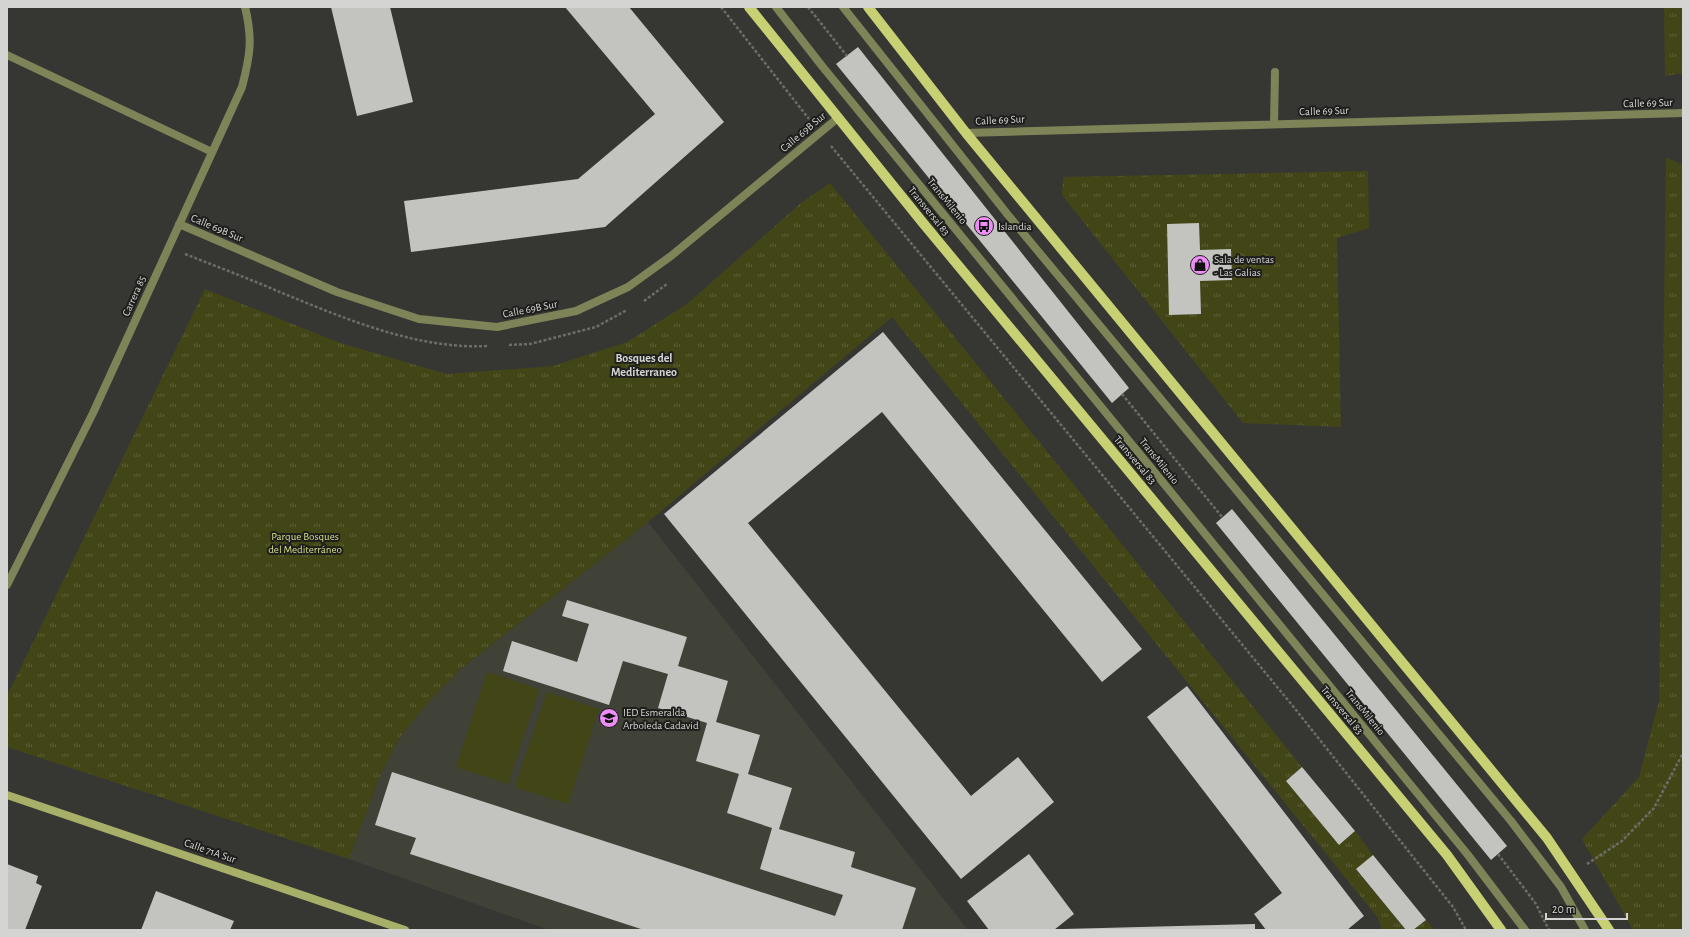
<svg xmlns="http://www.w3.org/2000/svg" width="1690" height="937" font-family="'Alegreya Sans',sans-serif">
<defs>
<pattern id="grass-tufts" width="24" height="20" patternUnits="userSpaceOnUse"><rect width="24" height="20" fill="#424616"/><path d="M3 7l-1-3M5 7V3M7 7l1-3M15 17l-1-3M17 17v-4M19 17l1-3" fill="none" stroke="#5c6037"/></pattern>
</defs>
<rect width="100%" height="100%" fill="#363733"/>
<path fill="#404137" d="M648,522L968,930H549L349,859L381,773L400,737L431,699L462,668Z"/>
<path fill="url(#grass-tufts)" d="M1664,7H1683V73L1665,76Z
M1666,157L1683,165V930H1633L1582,839L1639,777L1659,701Z
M1368,171L1369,228L1337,238L1341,427L1243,423L1062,195L1063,177Z
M830,183L1302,767L1286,781L1339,845L1355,831L1373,855L1356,870L1406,930H1382L1378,918L892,317L648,522L462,668L431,699L400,737L381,773L349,859L7,747V696L205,289L340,343L447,374L553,366L627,342L687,304L801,203Z
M1426,920L1434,930H1413Z"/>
<path fill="#424616" d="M487,672L539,689L508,784L456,767Z
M547,692L599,709L568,804L515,787Z"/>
<path fill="#c3c3bf" d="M331,7H390L413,102L357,116Z
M565,7H629L724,122L605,227L411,252L404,201L578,179L655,114Z
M858,47L1129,388L1112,403L836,64Z
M1199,223L1200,250L1231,249L1232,280L1200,281L1201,314L1169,315L1167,224Z
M883,332L1142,649L1102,682L882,412L748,523L971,796L1018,757L1054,802L961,879L664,514Z
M1232,509L1507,846L1491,860L1216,523Z
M567,600L687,637L678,666L728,681L716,722L760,735L748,774L792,788L779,829L855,852L851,867L916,888L902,930H644L410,854L416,838L375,825L392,772L835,916L843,895L760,869L772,828L727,813L739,774L696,761L707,723L658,708L668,674L623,661L609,705L503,671L512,641L577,662L589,624L562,616Z
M1187,686L1364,916L1347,930H1266L1254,914L1282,893L1147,717Z
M1302,767L1355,831L1339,845L1286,781Z
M1029,854L1074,914L1054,930H989L967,901Z
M1373,855L1426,920L1413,930H1406L1356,869Z
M7,864L38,876L36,883L42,886L25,930H7Z
M156,891L234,921L230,930H141Z
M1255,924V930H1063V929Z"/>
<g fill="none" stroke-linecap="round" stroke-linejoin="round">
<path stroke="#6c6d69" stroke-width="2.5" stroke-dasharray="3 2" stroke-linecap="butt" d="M721,7L809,119
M808,7L847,56
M831,146L1292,705L1453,907L1466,930
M185,254C215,266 245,277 275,290C341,317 416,350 488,346
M644,301L667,284
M509,345L530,344L596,327L627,310
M1122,394L1222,517
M1498,854L1536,904L1549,930
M1587,864L1622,841L1654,808L1683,753"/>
<path stroke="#7f8458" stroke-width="8" d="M776,7L822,66L1468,855L1525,930
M843,7L1008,215L1511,821L1561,887L1585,930
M1274,124L1275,72"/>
<path stroke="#7f8458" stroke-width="8" d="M7,55L212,152
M966,133L1683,113
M179,224L337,292L419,319L497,327L576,311L628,287L671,256L839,117
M7,585L93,413L242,87C250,56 253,39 245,7"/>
<path stroke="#a7af68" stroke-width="8" d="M7,795L405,930"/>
<path stroke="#c7d073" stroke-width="10" d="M749,7L923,223L1447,855L1501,930
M868,7L966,133L1547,838L1609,930"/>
</g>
<defs>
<symbol id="bus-disc" viewBox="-11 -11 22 22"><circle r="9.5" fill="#ee8cf8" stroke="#1e1e1c"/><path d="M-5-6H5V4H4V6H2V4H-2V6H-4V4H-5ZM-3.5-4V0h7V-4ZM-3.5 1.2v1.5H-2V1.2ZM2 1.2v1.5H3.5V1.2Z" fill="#111"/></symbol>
<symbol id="shop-disc" viewBox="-11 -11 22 22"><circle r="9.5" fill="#ee8cf8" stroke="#1e1e1c"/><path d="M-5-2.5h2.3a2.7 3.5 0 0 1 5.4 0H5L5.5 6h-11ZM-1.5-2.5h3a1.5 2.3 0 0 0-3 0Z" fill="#111"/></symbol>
<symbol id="school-disc" viewBox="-11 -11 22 22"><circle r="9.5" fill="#ee8cf8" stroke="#1e1e1c"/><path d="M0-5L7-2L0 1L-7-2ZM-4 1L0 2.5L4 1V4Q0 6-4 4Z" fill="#111"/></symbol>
</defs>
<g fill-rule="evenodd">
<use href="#bus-disc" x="973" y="215" width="22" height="22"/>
<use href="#shop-disc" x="1189" y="254" width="22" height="22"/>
<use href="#school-disc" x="598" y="707" width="22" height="22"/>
</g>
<g text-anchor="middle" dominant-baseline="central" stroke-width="4" stroke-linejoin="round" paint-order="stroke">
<g font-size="11" fill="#d4d4d2" stroke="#1e1e1c">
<text transform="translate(1648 103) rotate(-2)">Calle 69 Sur</text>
<text transform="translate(1324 111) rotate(-2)">Calle 69 Sur</text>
<text transform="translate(1000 120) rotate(-3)">Calle 69 Sur</text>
<text transform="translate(803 132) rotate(-40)">Calle 69B Sur</text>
<text transform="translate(947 201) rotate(51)">TransMilenio</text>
<text transform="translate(929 211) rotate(51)">Transversal 83</text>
<text transform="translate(217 228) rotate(23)">Calle 69B Sur</text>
<text transform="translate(134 296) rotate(-66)">Carrera 85</text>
<text transform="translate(530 309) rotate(-11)">Calle 69B Sur</text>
<text transform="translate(1135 460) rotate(50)">Transversal 83</text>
<text transform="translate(1159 461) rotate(51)">TransMilenio</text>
<text transform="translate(1342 710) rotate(50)">Transversal 83</text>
<text transform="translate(1365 712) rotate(51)">TransMilenio</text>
<text transform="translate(210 851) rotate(19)">Calle 71A Sur</text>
</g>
<g font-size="11" fill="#d4d4d2" stroke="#1e1e1c" text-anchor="start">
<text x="998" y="226">Islandia</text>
<text x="1214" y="259">Sala de ventas<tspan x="1214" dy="13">- Las Galias</tspan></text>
<text x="623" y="712">IED Esmeralda<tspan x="623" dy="13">Arboleda Cadavid</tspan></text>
</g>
<g font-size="11" fill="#d6df89" stroke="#1e1e1c">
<text x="305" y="536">Parque Bosques<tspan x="305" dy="13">del Mediterráneo</tspan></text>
</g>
<g font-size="12" font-weight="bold" fill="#d4d4d2" stroke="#1e1e1c">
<text x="644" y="358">Bosques del<tspan x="644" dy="14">Mediterraneo</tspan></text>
</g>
</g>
<rect width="1690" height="937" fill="none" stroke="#d4d4d2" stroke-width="16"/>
<path d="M1546 913v6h81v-6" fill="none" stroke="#d4d4d2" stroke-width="2"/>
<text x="1552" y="913" font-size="12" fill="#d4d4d2" stroke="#1e1e1c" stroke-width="3" paint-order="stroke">20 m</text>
</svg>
